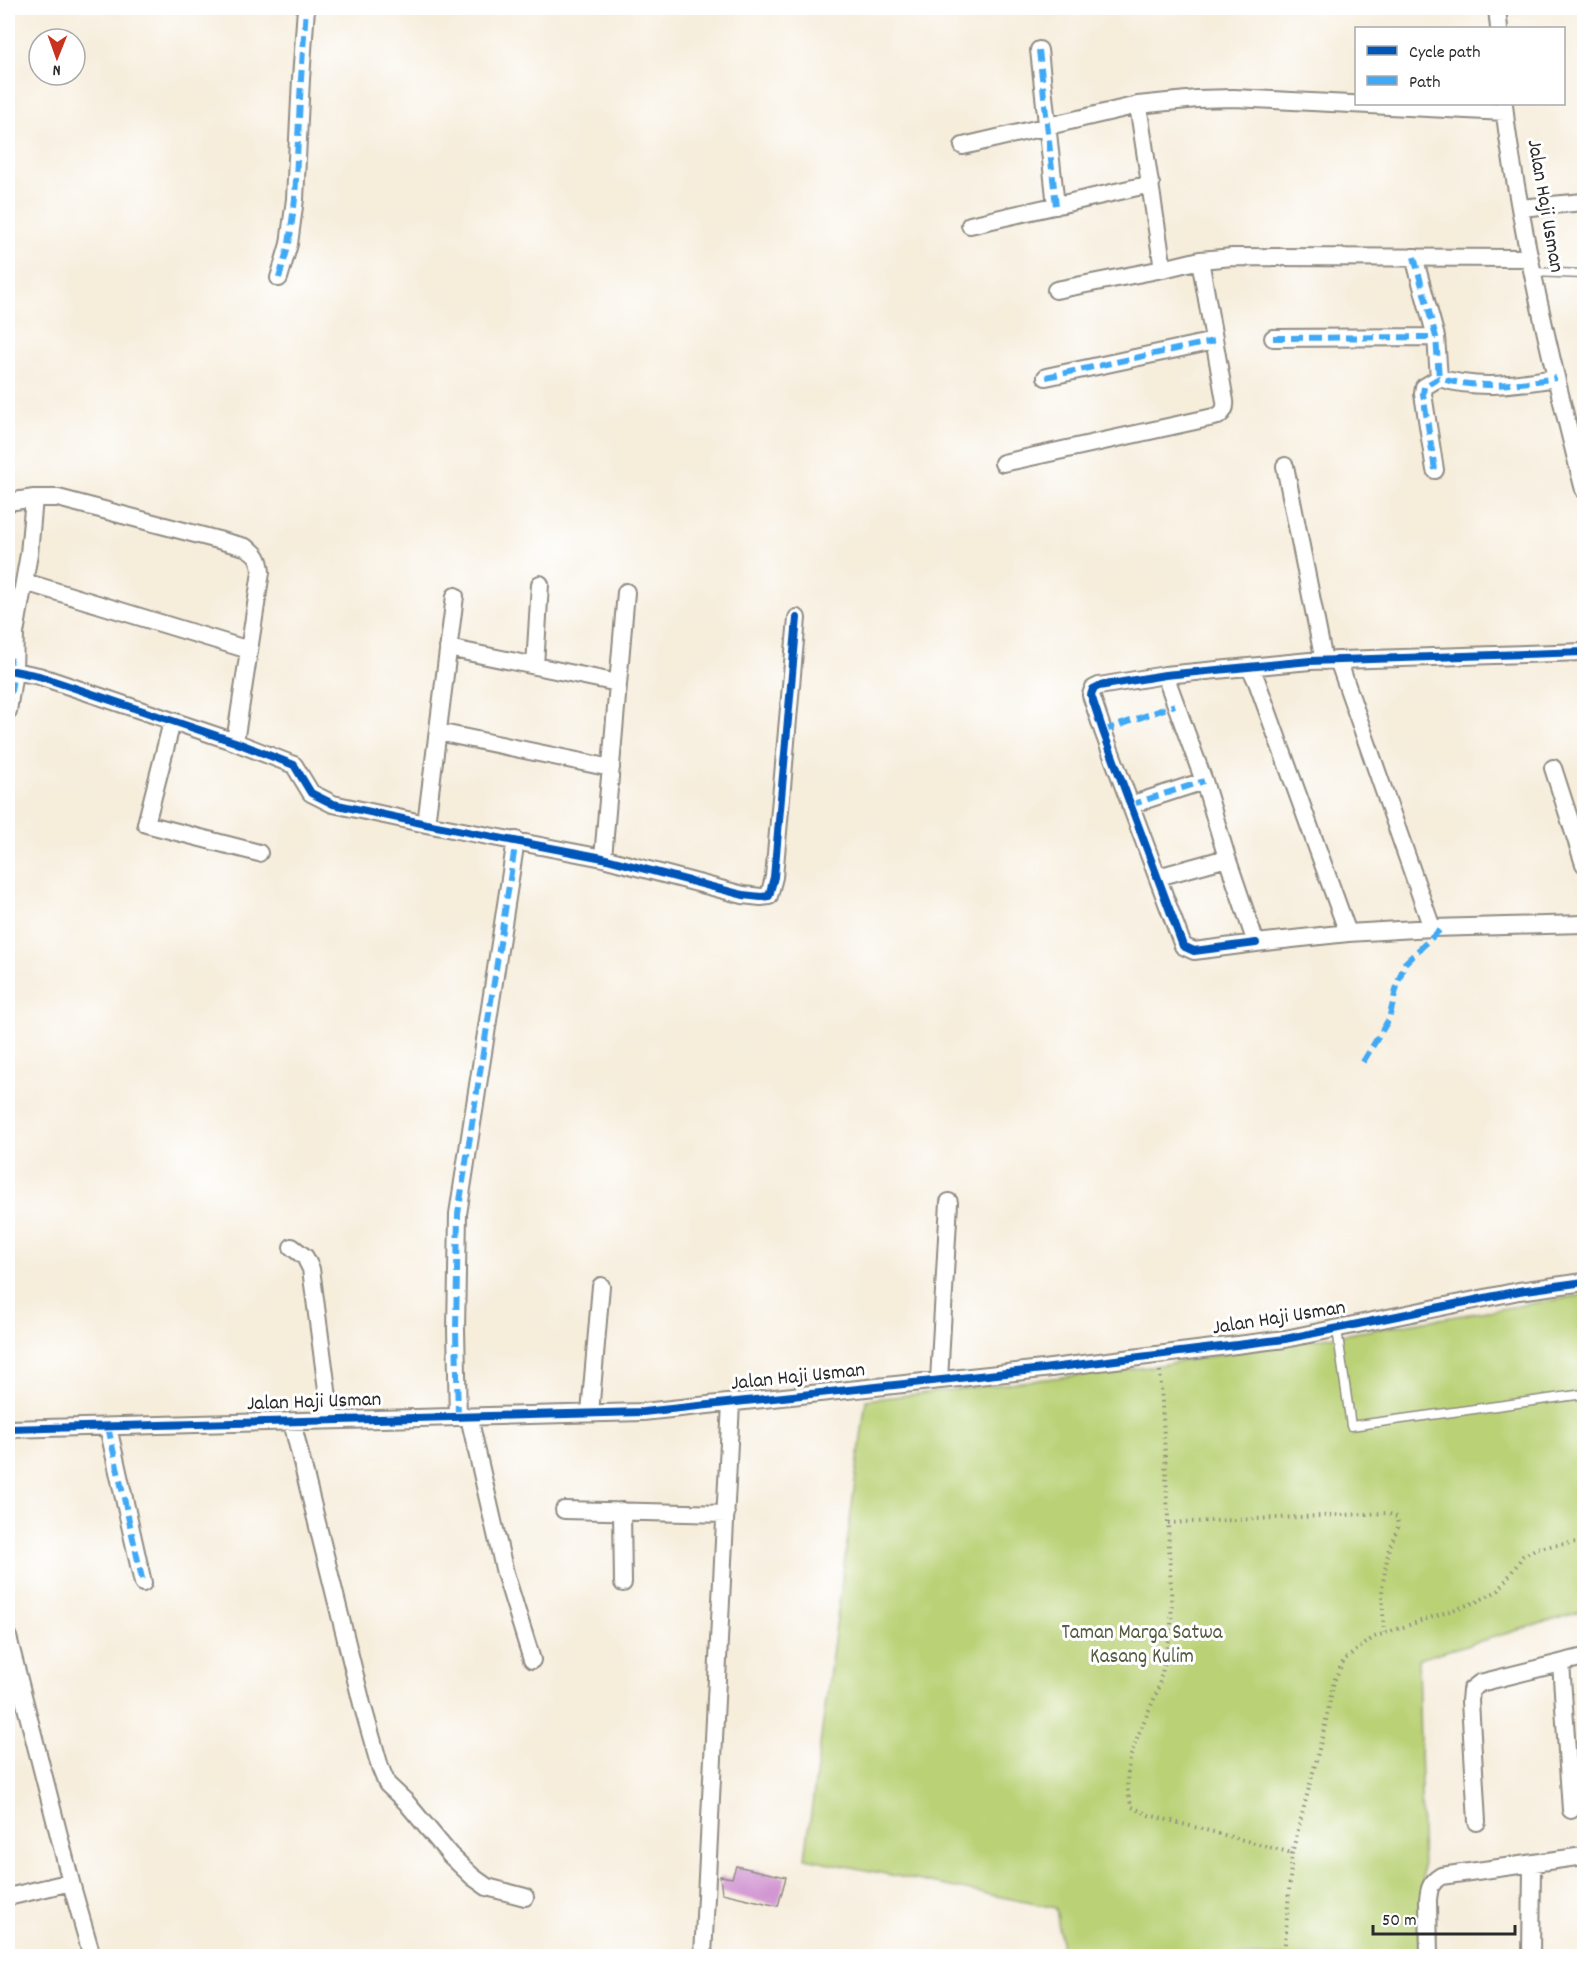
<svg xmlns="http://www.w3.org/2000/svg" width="1592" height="1964" font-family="Dekko,sans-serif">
<rect width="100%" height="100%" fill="#fff"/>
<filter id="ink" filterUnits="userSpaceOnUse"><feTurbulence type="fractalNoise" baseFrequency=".0167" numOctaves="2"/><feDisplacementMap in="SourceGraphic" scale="12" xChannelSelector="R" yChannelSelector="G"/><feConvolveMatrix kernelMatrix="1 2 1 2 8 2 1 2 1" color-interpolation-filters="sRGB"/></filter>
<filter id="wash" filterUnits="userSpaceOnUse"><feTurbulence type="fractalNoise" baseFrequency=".008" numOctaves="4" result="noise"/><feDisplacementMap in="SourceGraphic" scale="24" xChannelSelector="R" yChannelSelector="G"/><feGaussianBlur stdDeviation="1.35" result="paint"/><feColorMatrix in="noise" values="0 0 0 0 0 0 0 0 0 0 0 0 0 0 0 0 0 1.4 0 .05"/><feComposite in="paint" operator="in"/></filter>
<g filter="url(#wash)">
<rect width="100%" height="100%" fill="#f6eddb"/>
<path fill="#bad176" stroke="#727e50" stroke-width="1.5" d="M1584,1295V1611L1418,1659L1423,1874L1422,1956H1063L1056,1908L805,1858L866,1400L1147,1367Z"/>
<g id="blocks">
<path fill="#d297d2" d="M736,1866L786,1877L778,1906L722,1893L720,1876L732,1878Z"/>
</g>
</g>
<g filter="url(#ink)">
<use href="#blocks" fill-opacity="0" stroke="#908c83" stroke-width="1.5"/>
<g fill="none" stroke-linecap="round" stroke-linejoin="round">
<defs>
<path id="lane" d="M1532,272L1584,274
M1337,1329L1351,1426L1584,1394"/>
<path id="street" d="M1497,8L1499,28
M1039,50L1056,206
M1504,104C1507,139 1514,173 1520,208C1537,303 1560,397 1584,490
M1138,105L1163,269
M963,146L1138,105L1197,99L1234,98L1505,112
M1520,208L1584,202
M970,225L1151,184
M1414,257L1436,337L1439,378
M279,278L289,244L295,199L301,79L306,8
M1056,290L1163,269L1200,260L1233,257L1529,258
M1273,338L1436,337
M1046,377L1214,341
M1003,463L1218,416C1224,412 1226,408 1225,401L1200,260
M1285,466L1324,661
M1435,470L1423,394L1424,387L1439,378C1478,390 1517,384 1556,378
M34,498H58L245,547C257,553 260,559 261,572L235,742
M8,502L34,498L29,554L15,633L14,671L8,711
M25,582L249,650
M448,648L618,683
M1338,660L1432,928
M535,666L540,584
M1250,667L1257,682L1348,933
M14,671L39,676L235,742L294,765L311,793L333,804L426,824L603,858L743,895L761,897L769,896L774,877L797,618
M1165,675L1204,781L1227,858L1256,943L1348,933L1432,928L1584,924
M172,722L146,824L259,853
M438,732L611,768
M1553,768L1584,864
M1130,805L1204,781
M426,824L455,596
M603,858L626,592
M1158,877L1227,858
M1256,943L1194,951L1183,946L1103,731L1091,695L1093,689L1099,686L1165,675L1310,661L1584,652
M292,1247L305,1257L311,1269L331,1420
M939,1380L949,1202
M590,1413L601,1286
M458,1417L456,1330L458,1214L516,840
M469,1417L505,1573L532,1660
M292,1422L362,1704L380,1767L387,1784L406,1802L450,1855L473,1877L487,1887L525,1897
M108,1427L143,1583
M8,1429L643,1412L1043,1369L1285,1339L1519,1291L1584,1282
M564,1510L726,1514
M622,1511L623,1583
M8,1637L73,1890L92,1956
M1561,1663L1571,1810
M1477,1822L1470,1701L1471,1690L1480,1683L1584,1657
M8,1897L71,1882
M703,1956L731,1403
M1429,1956L1428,1900C1429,1888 1431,1882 1441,1876L1584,1856
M1531,1956L1532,1865"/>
</defs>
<use href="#lane" stroke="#908c83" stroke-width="11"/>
<use href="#street" stroke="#908c83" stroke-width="20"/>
<path stroke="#908c83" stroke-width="4" stroke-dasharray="1.5 4.5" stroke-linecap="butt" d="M1160,1371C1164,1430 1167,1489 1169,1549C1170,1575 1174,1616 1169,1640C1165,1658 1162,1677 1156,1694C1142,1729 1117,1767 1132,1807L1149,1815L1292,1853
M1168,1523L1387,1513L1397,1517L1398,1527L1389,1548L1382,1588L1384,1633
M1284,1956L1292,1853L1324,1730L1334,1681L1344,1660L1374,1637L1476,1602L1499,1590L1523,1556L1537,1548L1584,1541"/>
<use href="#lane" stroke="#fff" stroke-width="8"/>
<use href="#street" stroke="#fff" stroke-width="16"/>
<path stroke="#3fa9f5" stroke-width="6" stroke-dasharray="12 6" stroke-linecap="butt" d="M1039,50L1056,206
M1414,257L1436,337L1439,378
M279,278L289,244L295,199L301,79L306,8
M1273,338L1436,337
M1046,377L1214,341
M1435,470L1423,394L1424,387L1439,378C1478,390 1517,384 1556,378
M8,660L13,661
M8,711L14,671
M1103,731L1175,705
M1130,805L1204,781
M1363,1062L1389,1019L1398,982L1405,963L1442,928
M458,1417L456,1330L458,1214L516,840
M108,1427L143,1583"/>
<defs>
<path id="cycleway" d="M14,671L39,676L235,742L294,765L311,793L333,804L426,824L603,858L743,895L761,897L769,896L774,877L797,618
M1256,943L1194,951L1183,946L1103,731L1091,695L1093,689L1099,686L1165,675L1310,661L1584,652
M8,1429L643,1412L1043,1369L1285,1339L1519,1291L1584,1282"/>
</defs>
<use href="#cycleway" stroke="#fff" stroke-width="11"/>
<use href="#cycleway" stroke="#0057b8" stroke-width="8"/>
</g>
</g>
<g text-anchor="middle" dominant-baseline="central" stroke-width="6" stroke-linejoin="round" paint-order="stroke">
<g font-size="21" fill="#2b2b2b" stroke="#fff">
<text transform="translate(1544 206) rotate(80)">Jalan Haji Usman</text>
<text transform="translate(1279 1319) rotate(-9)">Jalan Haji Usman</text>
<text transform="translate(798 1378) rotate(-6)">Jalan Haji Usman</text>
<text transform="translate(314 1403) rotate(-2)">Jalan Haji Usman</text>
</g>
<g font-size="21" fill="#565d42" stroke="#fff">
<text x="1142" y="1634">Taman Marga Satwa<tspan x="1142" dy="24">Kasang Kulim</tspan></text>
</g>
</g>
<rect width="1592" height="1964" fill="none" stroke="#fff" stroke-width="30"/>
<rect x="1355" y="27" width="210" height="78" fill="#ffffff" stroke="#aaaaaa" stroke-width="1.5"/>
<rect x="1367" y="46" width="30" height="9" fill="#0057b8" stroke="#aaaaaa" stroke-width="1.5"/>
<text x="1409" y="57" font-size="18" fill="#2b2b2b">Cycle path</text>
<rect x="1367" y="76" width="30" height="9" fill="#3fa9f5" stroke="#aaaaaa" stroke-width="1.5"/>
<text x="1409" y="87" font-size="18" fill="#2b2b2b">Path</text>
<g transform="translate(57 57) rotate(181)"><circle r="28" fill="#ffffff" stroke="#aaaaaa" stroke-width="1.5"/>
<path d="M0-4.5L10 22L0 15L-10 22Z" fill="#c8321e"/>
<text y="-9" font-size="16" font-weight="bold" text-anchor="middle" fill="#2b2b2b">N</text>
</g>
<path d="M1373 1925v9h142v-9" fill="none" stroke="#2b2b2b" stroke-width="3"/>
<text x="1382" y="1925" font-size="18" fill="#2b2b2b" stroke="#ffffff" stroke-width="4.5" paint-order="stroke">50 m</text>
</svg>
